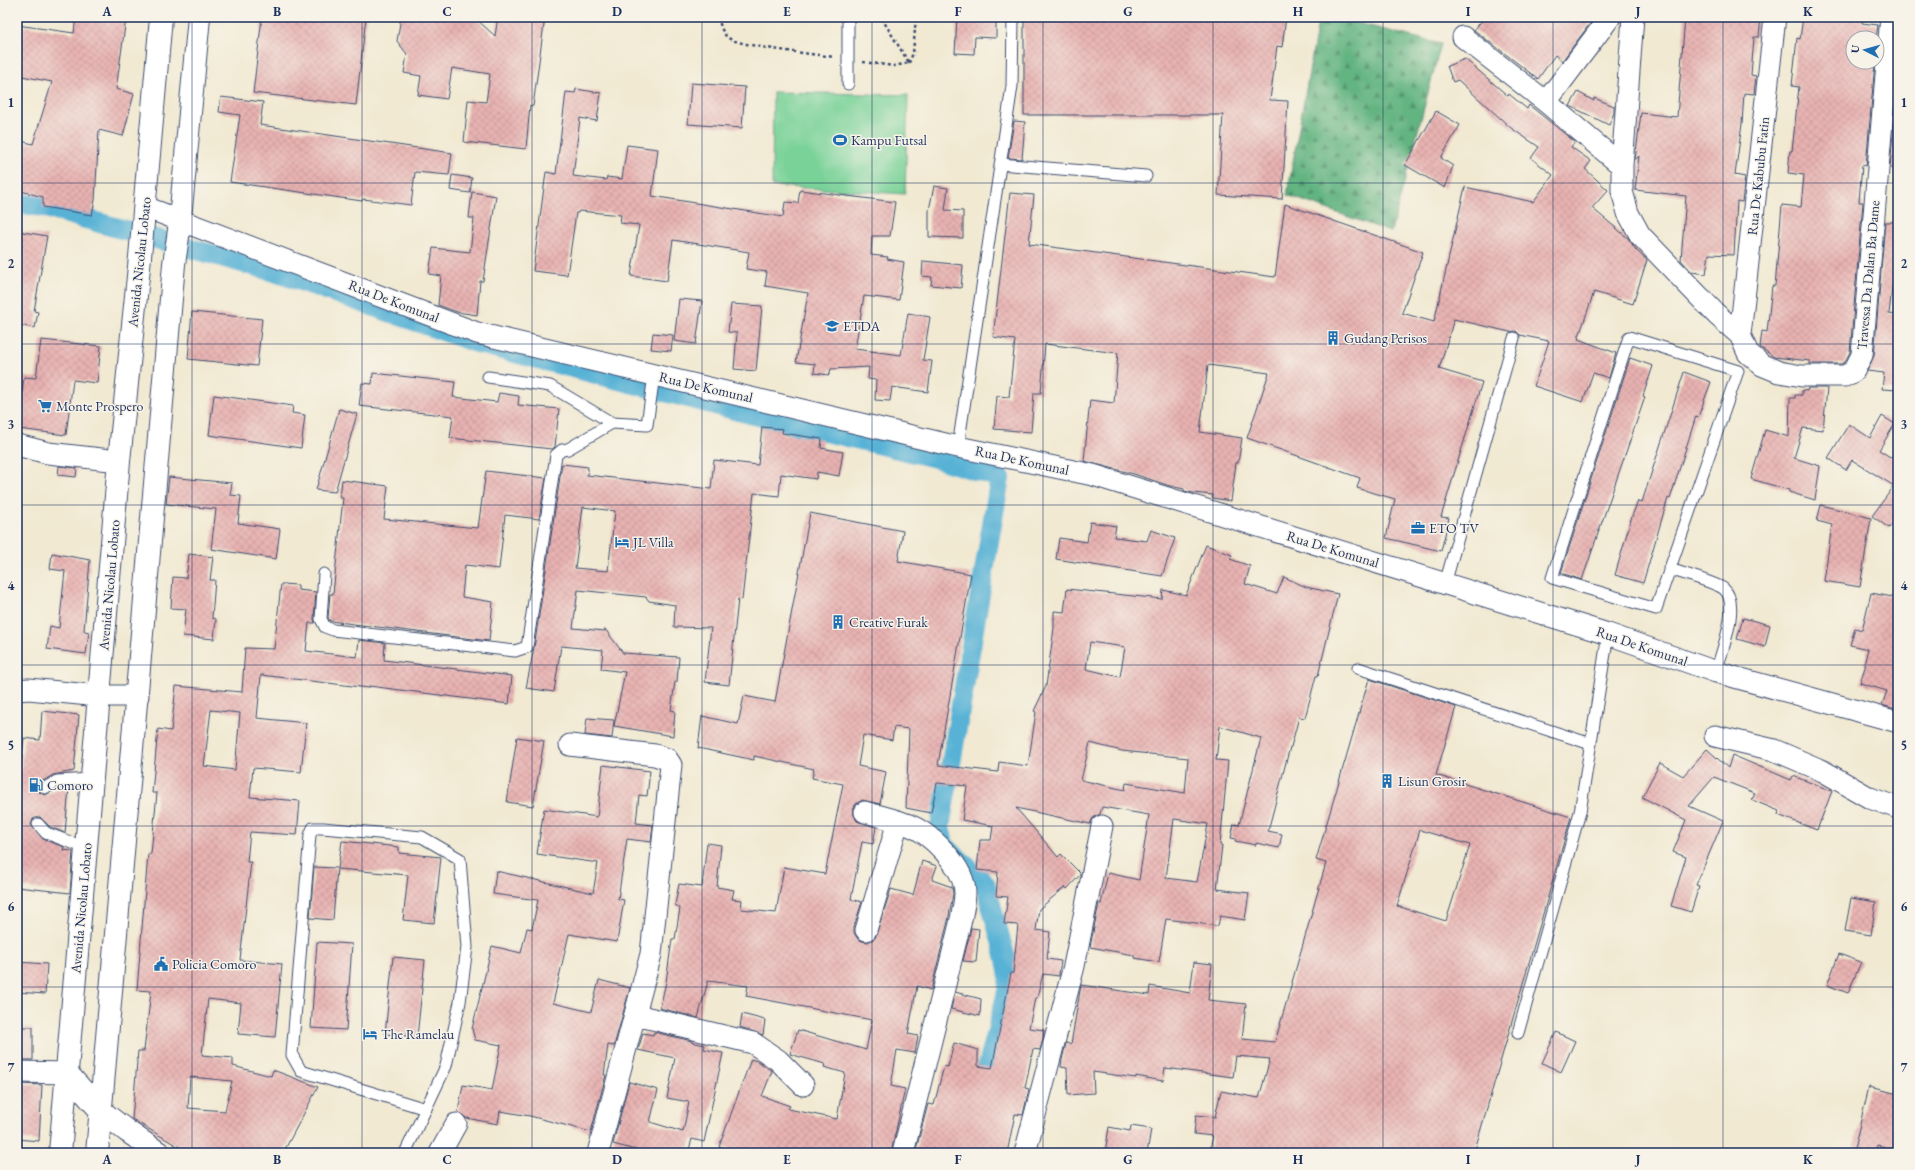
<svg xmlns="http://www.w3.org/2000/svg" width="1915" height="1170" font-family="'EB Garamond',serif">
<defs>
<pattern id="forest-firs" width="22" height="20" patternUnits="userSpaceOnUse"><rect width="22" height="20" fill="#62b480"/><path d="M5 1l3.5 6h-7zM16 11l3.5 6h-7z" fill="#50936c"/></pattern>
<pattern id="building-cross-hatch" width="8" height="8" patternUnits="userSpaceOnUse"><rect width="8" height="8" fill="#e8b2b1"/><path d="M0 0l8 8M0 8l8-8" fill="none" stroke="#c6999b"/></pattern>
</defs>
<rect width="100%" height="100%" fill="#f7f3e8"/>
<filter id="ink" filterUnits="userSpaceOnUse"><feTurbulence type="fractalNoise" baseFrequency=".025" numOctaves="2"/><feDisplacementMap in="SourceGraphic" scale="8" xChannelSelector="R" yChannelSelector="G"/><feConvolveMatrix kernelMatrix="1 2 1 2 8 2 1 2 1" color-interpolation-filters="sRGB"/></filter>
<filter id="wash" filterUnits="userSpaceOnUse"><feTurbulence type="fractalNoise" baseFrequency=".012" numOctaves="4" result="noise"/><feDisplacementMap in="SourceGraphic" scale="16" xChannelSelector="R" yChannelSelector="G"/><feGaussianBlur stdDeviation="0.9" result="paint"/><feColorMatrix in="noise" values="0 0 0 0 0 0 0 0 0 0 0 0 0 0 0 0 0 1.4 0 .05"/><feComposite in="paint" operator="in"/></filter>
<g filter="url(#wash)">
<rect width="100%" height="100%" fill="#f1e9d2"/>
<path fill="url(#forest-firs)" stroke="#3e726f" d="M1319,17H1334L1441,44L1391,232L1287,195Z"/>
<path fill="#79d298" stroke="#4a807b" d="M773,92L908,95L905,194L772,186Z"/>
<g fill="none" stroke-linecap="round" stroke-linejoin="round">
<path stroke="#58b2d6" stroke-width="20" d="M17,203L43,207L278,273L480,344L750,414L932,457L1000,478L940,827L944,845L985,883L1006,959L1009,977L1007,992L981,1093"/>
</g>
<g id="blocks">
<path fill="url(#building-cross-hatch)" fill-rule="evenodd" d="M76,17H108L126,19L116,89L134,94L123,136L99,130L95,200L92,215L43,207V197L17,190V140L33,144L52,82L17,75V25L74,33Z
M262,17H366L356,105L253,93Z
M401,17H474L495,36L498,17L529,21V17H545L533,106L530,105L526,149L464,142L468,100L486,102L490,74L452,68L447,99L418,95L421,76L404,73L407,54L397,41Z
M957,17H996V38L975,37L974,54L955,53Z
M1024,17H1286L1282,47L1277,46L1270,100L1288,101L1282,199L1218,195L1223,115H1024Z
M1485,17H1595L1562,61L1555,55L1538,79L1474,30Z
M1685,17H1761L1759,37H1754L1751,75L1756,76L1754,94L1744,93L1742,124L1735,175L1745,177L1742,202L1737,201L1734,255L1709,254L1706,274L1692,272L1681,260L1686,196L1635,190L1639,156L1635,160L1641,113L1677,117Z
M1803,17H1863L1862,23L1878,25L1876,38H1853V62H1875L1866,166L1862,165L1859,202H1863L1850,352L1845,362L1842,364H1810V361L1774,357L1760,347L1762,331L1767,332L1772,286H1775L1782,205L1801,207L1804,175L1788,173L1790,151H1792L1799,87L1792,86L1797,38L1800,39Z
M1465,59L1508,96L1509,94L1527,109L1529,105L1575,142L1571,147L1591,161L1585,169L1608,190L1592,208L1629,239L1636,250L1647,260L1633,304L1594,292L1578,339L1616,353L1609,378L1593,373L1583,402L1534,386L1549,341L1520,335L1516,331L1510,332L1454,319L1439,369L1482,382L1441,517L1449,518L1441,551L1386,538L1395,499L1357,488L1360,478L1247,438L1269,373L1208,365L1200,432L1242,438L1238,463H1236L1231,501L1212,498L1213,495L1193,493L1184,491V489L1170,486L1134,474L1084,461L1090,400L1114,403L1118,353L1045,344L1041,393H1034L1031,432L994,429L997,396L1009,397L1015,340L993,337L1010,193L1034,195L1029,244L1275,277L1285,204L1423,252L1402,313L1434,322L1465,187L1533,202L1553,175L1531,158L1539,147L1511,128L1458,80L1453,82L1447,66Z
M691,83L745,87L742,128L688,124Z
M1897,87H1898V169L1890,168Z
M576,89L601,93L597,121L580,118L573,176L606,180L607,177L622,179L627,145L658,149L652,196L783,217L785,202L798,203L800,190L895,202L890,236H872L871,255L888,257L887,259L904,262L899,300L864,296L855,349L901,355L908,313L930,317L923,360L932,361L928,392L892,387L890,401L875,400L876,380L868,379L869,367L831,369L829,375L814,373L815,364L796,362L808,293L765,286L767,272L746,269L749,252L673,240L667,281L631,276L639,225L620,223L621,215L579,211L578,213H576L567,275L533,271L546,172L556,174L566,92L575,93Z
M1578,92L1594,101V98L1614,106V113L1609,125L1570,106Z
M221,97L263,102L260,125L452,153L449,175L415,172L411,205L363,199L362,201L230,182L240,115L219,112Z
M1436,111L1460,125L1441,158L1453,166L1445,188L1405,165Z
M1014,121L1025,122L1022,159L1008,158Z
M452,175L472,178L470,193L450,190Z
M934,186L948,188L945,210L963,211V238L929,237V210Z
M472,192L496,196L483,281H480L477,315L457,312L438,305L441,276L429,274L433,248L470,252L474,218H469Z
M1885,222H1898V280L1893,279L1889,314L1898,315V390L1882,389L1884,373L1867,371L1874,356Z
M17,231L47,236L34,311L38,312L35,328L17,325Z
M923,261L963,265L961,288L931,285L932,277L922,276Z
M679,299L702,301L696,344L674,341Z
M731,304L762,306L756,371L734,369L737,333L728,332Z
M192,312L262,319L257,366L188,359Z
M653,333L673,335L671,351L651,349Z
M41,340L101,346L97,383L73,380L66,435L18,429L24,377L36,378Z
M1630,358L1653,366L1643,396L1645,397L1582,580L1561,573Z
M1684,372L1711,382L1698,417L1696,416L1670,499L1668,498L1643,583L1615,575L1632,516L1638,501L1642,502Z
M373,373L455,382L453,397L497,402L499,393L519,396L518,405L559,409L555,447L552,449L450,438L453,416L359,406L362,383L372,384Z
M1808,388H1827L1823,430L1803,428L1794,458L1820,466L1815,500L1789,492V490L1751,479L1765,430L1789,437L1790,398H1795V395H1802V390L1807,391Z
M214,395L293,406L292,413L305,415L301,448L209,435Z
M339,409L357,414L335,492L316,490Z
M1882,416L1895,424L1879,450L1898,462V516L1889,528L1872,516L1894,486L1852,460L1846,470L1828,458L1849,424L1870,438Z
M762,427L783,429L782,433L822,439L821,448L843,452L839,476L817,472L816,479L781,474L779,496L754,493L742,600L738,599L729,685L705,682L711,628L674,627L675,605L649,601L646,597L578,590L573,628L605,631V629L623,653L679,657L677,682H675L671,710L675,711L673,736L614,726L625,672L601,669L603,650L561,646L554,692L526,688L534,648L562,464L588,467L587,475L711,489L714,460L758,465ZM583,507L615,511L608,571L575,568Z
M59,466L77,468L76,477L58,475Z
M486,471L546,478L539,519L505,515L499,569L465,565L462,597L493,602L489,641L330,621L328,618L330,594H333L343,498H340L342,480L388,486L384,519L478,528Z
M169,477L232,483L230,495L241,496L238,523L280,529L276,559L211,549L216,509L166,504Z
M1821,505L1871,518L1860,587L1824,581L1832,525L1817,521Z
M810,513L903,531L898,561L971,574L938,765L998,772L999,762L1028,766L1036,712L1034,711L1046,686L1054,628V611L1064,612L1067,589L1162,599L1163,590L1186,595L1206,545L1232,555L1230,559L1250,566L1245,584L1277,594L1284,577L1306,587L1338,594L1318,676H1316L1305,718L1299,717L1291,747H1290L1268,831L1282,834L1279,848L1256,843V845L1235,841L1236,839L1231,838L1234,824L1239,825L1261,738L1220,726L1216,760L1228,761L1220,845H1222L1217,889L1249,893L1245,920L1220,916L1218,926L1166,919L1159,962L1134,958V955L1090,947L1099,903L1101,904L1108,873L1139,880L1149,815L1102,807L1100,814L1093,818L1090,824L1016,808L1058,857L1061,854L1080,873V875L1067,889L1065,887L1039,909L1036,930L1050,932L1047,959L1061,961L1059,974V976L1043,974L1037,998H1035L1029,1028L1044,1030L1043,1039L1040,1050L1033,1049L1025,1088L1029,1089L1023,1115L1015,1114L1007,1153H915L928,1104L934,1105L944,1066L948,1067L954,1043L978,1050V1066L992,1068L1011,973H1013L1018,925L1004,924L1008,897L996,896L998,872L977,870L980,840H991L993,826L962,820L967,786L937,783L931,813L906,808L909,729L894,727L892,740L863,735L858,766L886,772L880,804L862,800L856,804L853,809L854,815L857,821L876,827L873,844L862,842L851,899L862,902L854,927V933L858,939L862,941L868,942L875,938L891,889L913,895L922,861L937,866L932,880L952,887L953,894L948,921L931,990L917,986L908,1034L918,1036L915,1053L897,1050L891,1086L905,1089L891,1153H738L719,1147L751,1059L759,1062L772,1071L762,1096L790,1106L788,1109L837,1119L845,1073L824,1067L825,1064L790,1054L798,1030L866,1050L872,1020L746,996L748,986L708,981L698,1018L660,1008L666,982L672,939H675L680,908L675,905L679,884L702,887L707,843L721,845L717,887L734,890L732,899L742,900L741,909L776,913L784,867L825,874L843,784L812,778L814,769L754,756V760L698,748L702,716L738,724L744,696L775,702ZM1090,642L1125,647L1120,677L1086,669ZM1090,743L1122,751L1188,758L1185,793L1126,783L1125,790L1081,780ZM1174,819L1208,824L1197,882L1166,878Z
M1090,522L1116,526L1114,537L1147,541L1151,530L1175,538L1162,576L1056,559L1059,538L1087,542Z
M52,553L90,560L84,631L89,632L86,654L47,649L50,626L59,628L65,571L50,569Z
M189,554L213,557L210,580H215L212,618L216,619L214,639L183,636L186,609L171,608L173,577L186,578Z
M281,584L298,585V590L316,592L314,619L315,623H309L306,651L357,657L359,640L385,643L384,660L512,676L509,704L369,686V688L261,675L257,718L306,723L301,772L253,768L250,797L300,801L297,835L250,832L247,862H251L240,960L282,964L275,1037L238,1034L241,1003L208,999L202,1055L233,1058V1066L271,1076L273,1070L318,1087L283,1153H189L132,1119L138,1051H144L151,991L137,990L148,854H151L157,793H152L158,729L171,731L176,686L242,692L245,648L274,649ZM211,710L240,713L235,770L204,766ZM190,1077L232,1081L225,1111L188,1108Z
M1871,593L1898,598V710L1882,705L1887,691L1860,683L1866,664H1864L1868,649L1850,645L1855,628L1862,630Z
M1743,618L1770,625L1765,647L1737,639Z
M1369,679L1456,707L1436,775L1571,817L1474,1153H1209L1213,1136L1194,1134L1196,1115L1215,1117L1221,1091L1259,1098L1270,1059L1236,1056L1233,1077L1165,1068L1163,1081L1136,1076V1078L1093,1072L1094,1093L1068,1095L1067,1068L1061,1067L1062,1060L1066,1043L1071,1044L1081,985L1149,995L1150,986L1190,993L1194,962L1212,964L1208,1000L1246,1004L1242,1039L1275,1042L1326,863L1316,860ZM1420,830L1470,845L1446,921L1397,906Z
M42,711L79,715L74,771L53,775L41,782L38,788L39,792L45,795L59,788L69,787L65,833L50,827L40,817L33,819L31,825L43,839L64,847L63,850L73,851L70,893L17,887V855L21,822H17V785H19L24,738L40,740Z
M587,718L614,720L612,738L585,735Z
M517,737L544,741L533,806L507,802Z
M1707,749L1728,768L1732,755L1791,780L1793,776L1832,791L1817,830L1778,815L1779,811L1752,800L1755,793L1714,777L1689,806L1723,821L1696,885L1699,886L1691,912L1671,906L1686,857L1673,852L1686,820L1642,797L1660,763L1683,776Z
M603,765L650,771L647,796L639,795L636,823L653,825L651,842L627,839L618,899L624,900L617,942L569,934L553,1003L591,1012L599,980L630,988L614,1046L608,1045L604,1075H606L591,1132L530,1116L500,1111L498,1124L466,1118L458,1112L463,1085L492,1090L501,1045L475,1040L472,1029L492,946L521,953L527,928L532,929L538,900L493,894L496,871L593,893L598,863L537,854L544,809L597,817Z
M342,841L399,847V853L441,857L434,923L403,920L408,875L338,869Z
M314,867L337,868L333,920L310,918Z
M1851,898L1876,902L1871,935L1845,931Z
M971,928L979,929L976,962L963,961Z
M317,942L352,944L346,1030L311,1028Z
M1839,954L1861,962L1848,993L1827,985Z
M393,957L425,960L417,1037L385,1034Z
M17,962L47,964L45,994L17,992Z
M955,992L981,999L980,1016L951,1009Z
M742,1014L765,1020L763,1035L740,1027Z
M17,1027H33V1060H17Z
M654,1032L692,1041L691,1042L705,1045L704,1049L723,1053L704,1142L692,1139L688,1153H635L636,1150L613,1144L629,1082L658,1090L650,1122L683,1132L689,1102L667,1098L675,1058L638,1050L643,1033L653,1035Z
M1556,1032L1575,1041L1561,1072L1542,1063Z
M20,1084L42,1085L39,1141L17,1139V1095L19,1096Z
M1869,1087L1898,1094V1150L1877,1145L1876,1153H1853Z
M1131,1126L1151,1129L1147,1153H1105L1109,1127L1130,1131Z"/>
</g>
</g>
<g filter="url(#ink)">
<use href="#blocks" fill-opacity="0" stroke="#3b4b6f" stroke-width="1"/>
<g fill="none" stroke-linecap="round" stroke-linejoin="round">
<defs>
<path id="service" d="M848,17V84
M1000,164L1146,176
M1629,337L1738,371L1656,609L1552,578Z
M488,377L550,386L612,423
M958,447L1012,86L1013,17
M1669,569C1679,572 1718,584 1724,589C1741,604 1721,653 1716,672
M324,574L321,619L325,627L333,630L515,651L527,647L556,455L562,450L568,449L612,423L647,425L654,375
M1445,584L1514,338
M1358,668L1591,744
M45,788L57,781L92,779
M38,824L46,833L86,848
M1518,1033L1580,812L1608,634
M405,1153L446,1066L460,1002L467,947L460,859L422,837L323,828H313L310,835L292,1055L301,1071L426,1109"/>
<path id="minor" d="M1633,17L1622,166V191L1628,213L1640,235L1717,315L1740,335L1748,353L1762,365L1779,372L1802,376H1845L1854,371L1862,355L1891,17
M1463,37L1546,102L1622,166
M1546,102L1610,17
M145,207L477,333L958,447L1093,475L1608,634L1716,672L1898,722
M1740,335L1775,17
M17,445L48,453L119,461
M17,690L29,689L99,696H138
M1715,736L1774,750L1823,771L1870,798L1898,808
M570,745L655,755L667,759L671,765L651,954L598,1153
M865,812C879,816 893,819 906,824C930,832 965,867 965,893C965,903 962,914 960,924L903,1153
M866,930L898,822
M636,1015L753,1043L778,1060L803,1085
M17,1072L67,1073
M440,1153L456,1124
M1025,1153L1074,966L1102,826"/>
<path id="tertiary" d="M67,1073L101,1111L127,1131L159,1153"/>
<path id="primary" d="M60,1153L119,461L140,257L161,17
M97,1153L174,264L179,230L199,17"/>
</defs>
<use href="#service" stroke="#3b4b6f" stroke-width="13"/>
<use href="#minor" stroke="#3b4b6f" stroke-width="23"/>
<use href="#tertiary" stroke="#3b4b6f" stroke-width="24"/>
<use href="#primary" stroke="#3b4b6f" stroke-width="24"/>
<path stroke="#3b4b6f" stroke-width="2.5" stroke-dasharray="3 3" stroke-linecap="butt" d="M719,17C719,23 722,32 727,37C739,47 815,54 834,57
M863,62L894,66L909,63L881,17
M909,63L913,53L916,17"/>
<use href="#service" stroke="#fff" stroke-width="11"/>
<use href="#minor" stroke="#fff" stroke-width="21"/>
<use href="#tertiary" stroke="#fff" stroke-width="22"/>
<use href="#primary" stroke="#fff" stroke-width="22"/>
</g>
</g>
<path fill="none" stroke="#1b2f5e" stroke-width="1" stroke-opacity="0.55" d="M192,17V1153M362,17V1153M532,17V1153M702,17V1153M872,17V1153M1043,17V1153M1213,17V1153M1383,17V1153M1553,17V1153M1723,17V1153M17,183H1898M17,344H1898M17,505H1898M17,665H1898M17,826H1898M17,987H1898"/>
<defs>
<symbol id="stadium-bare" viewBox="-9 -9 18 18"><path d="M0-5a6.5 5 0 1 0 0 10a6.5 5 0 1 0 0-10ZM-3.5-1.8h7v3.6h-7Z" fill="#1f6fb2" stroke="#f7f3e8" stroke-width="2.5" paint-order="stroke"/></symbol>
<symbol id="school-bare" viewBox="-9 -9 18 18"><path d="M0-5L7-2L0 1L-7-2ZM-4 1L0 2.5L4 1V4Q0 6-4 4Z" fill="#1f6fb2" stroke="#f7f3e8" stroke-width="2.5" paint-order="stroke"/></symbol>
<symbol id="building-bare" viewBox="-9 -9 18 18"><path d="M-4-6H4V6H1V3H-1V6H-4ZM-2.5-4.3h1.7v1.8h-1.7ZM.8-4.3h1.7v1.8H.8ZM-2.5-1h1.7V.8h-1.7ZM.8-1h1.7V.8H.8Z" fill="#1f6fb2" stroke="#f7f3e8" stroke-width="2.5" paint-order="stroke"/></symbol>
<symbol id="supermarket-bare" viewBox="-9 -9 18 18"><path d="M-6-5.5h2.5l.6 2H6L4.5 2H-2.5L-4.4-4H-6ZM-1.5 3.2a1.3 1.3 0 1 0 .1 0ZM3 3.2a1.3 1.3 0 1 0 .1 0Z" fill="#1f6fb2" stroke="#f7f3e8" stroke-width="2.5" paint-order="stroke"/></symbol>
<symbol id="office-bare" viewBox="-9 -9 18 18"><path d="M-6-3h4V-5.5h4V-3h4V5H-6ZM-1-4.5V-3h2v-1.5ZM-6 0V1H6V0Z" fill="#1f6fb2" stroke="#f7f3e8" stroke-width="2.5" paint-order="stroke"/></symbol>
<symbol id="hotel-bare" viewBox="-9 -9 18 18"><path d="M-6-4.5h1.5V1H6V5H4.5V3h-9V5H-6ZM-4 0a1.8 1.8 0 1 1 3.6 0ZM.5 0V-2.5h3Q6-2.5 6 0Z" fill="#1f6fb2" stroke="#f7f3e8" stroke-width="2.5" paint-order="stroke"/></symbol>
<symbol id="fuel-bare" viewBox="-9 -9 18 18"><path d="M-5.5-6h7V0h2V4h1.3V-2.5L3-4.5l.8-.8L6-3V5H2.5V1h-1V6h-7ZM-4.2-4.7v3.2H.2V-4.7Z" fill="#1f6fb2" stroke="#f7f3e8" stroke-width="2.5" paint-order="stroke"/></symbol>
<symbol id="civic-bare" viewBox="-9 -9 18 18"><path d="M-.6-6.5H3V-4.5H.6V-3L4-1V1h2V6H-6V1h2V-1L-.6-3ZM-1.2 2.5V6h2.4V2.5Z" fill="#1f6fb2" stroke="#f7f3e8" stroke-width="2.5" paint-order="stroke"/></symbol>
</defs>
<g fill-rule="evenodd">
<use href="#stadium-bare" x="830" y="130" width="20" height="20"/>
<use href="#school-bare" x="822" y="316" width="20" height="20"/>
<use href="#building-bare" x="1323" y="328" width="20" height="20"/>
<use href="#supermarket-bare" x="35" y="396" width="20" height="20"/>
<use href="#office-bare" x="1408" y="518" width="20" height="20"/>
<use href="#hotel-bare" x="612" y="532" width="20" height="20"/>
<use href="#building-bare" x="828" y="612" width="20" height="20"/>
<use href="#building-bare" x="1377" y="771" width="20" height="20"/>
<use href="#fuel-bare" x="26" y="775" width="20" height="20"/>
<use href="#civic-bare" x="151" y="954" width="20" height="20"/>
<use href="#hotel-bare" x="360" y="1024" width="20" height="20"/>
</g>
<g text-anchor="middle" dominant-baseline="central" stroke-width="3" stroke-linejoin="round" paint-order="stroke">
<g font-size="14" fill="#1b2f5e" stroke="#f7f3e8" text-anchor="start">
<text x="851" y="140">Kampu Futsal</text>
<text x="843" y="326">ETDA</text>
<text x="1344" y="338">Gudang Perisos</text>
<text x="56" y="406">Monte Prospero</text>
<text x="1429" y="528">ETO TV</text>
<text x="633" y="542">JL Villa</text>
<text x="849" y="622">Creative Furak</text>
<text x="1398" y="781">Lisun Grosir</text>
<text x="47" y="785">Comoro</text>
<text x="172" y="964">Policia Comoro</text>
<text x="381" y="1034">The Ramelau</text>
</g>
<g font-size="14" fill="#1b2f5e" stroke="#f7f3e8">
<text transform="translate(1758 176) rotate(-84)">Rua De Kabubu Fatin</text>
<text transform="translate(139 262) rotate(-84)">Avenida Nicolau Lobato</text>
<text transform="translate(1868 275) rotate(-85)">Travessa Da Dalan Ba Dame</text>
<text transform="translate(394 301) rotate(21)">Rua De Komunal</text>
<text transform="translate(706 387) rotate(13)">Rua De Komunal</text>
<text transform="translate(1022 460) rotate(12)">Rua De Komunal</text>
<text transform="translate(1333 549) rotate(17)">Rua De Komunal</text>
<text transform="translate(109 585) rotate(-85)">Avenida Nicolau Lobato</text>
<text transform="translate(1642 646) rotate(19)">Rua De Komunal</text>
<text transform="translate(81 908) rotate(-85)">Avenida Nicolau Lobato</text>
</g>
</g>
<rect width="1915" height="1170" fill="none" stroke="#f7f3e8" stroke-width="44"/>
<g transform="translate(1865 50) rotate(276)"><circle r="19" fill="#f7f3e8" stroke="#9fa5b1"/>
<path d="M0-3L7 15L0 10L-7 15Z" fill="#1f6fb2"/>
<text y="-6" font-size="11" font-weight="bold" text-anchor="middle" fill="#1b2f5e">U</text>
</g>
<rect x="22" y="22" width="1871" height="1126" fill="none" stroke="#1b2f5e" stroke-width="1.5"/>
<g font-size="13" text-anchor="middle" font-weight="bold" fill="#1b2f5e">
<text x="107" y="16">A</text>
<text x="277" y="16">B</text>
<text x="447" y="16">C</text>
<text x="617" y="16">D</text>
<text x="787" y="16">E</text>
<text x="958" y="16">F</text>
<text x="1128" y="16">G</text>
<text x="1298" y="16">H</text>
<text x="1468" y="16">I</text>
<text x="1638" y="16">J</text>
<text x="1808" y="16">K</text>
<text x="11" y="107">1</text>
<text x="1904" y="107">1</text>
<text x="11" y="268">2</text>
<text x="1904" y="268">2</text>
<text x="11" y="429">3</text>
<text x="1904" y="429">3</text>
<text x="11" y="590">4</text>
<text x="1904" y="590">4</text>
<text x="11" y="750">5</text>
<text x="1904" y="750">5</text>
<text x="11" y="911">6</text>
<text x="1904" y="911">6</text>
<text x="11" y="1072">7</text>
<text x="1904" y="1072">7</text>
<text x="107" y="1164">A</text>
<text x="277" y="1164">B</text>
<text x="447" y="1164">C</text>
<text x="617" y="1164">D</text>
<text x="787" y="1164">E</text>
<text x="958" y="1164">F</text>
<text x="1128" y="1164">G</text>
<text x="1298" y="1164">H</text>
<text x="1468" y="1164">I</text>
<text x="1638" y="1164">J</text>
<text x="1808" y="1164">K</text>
</g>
</svg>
